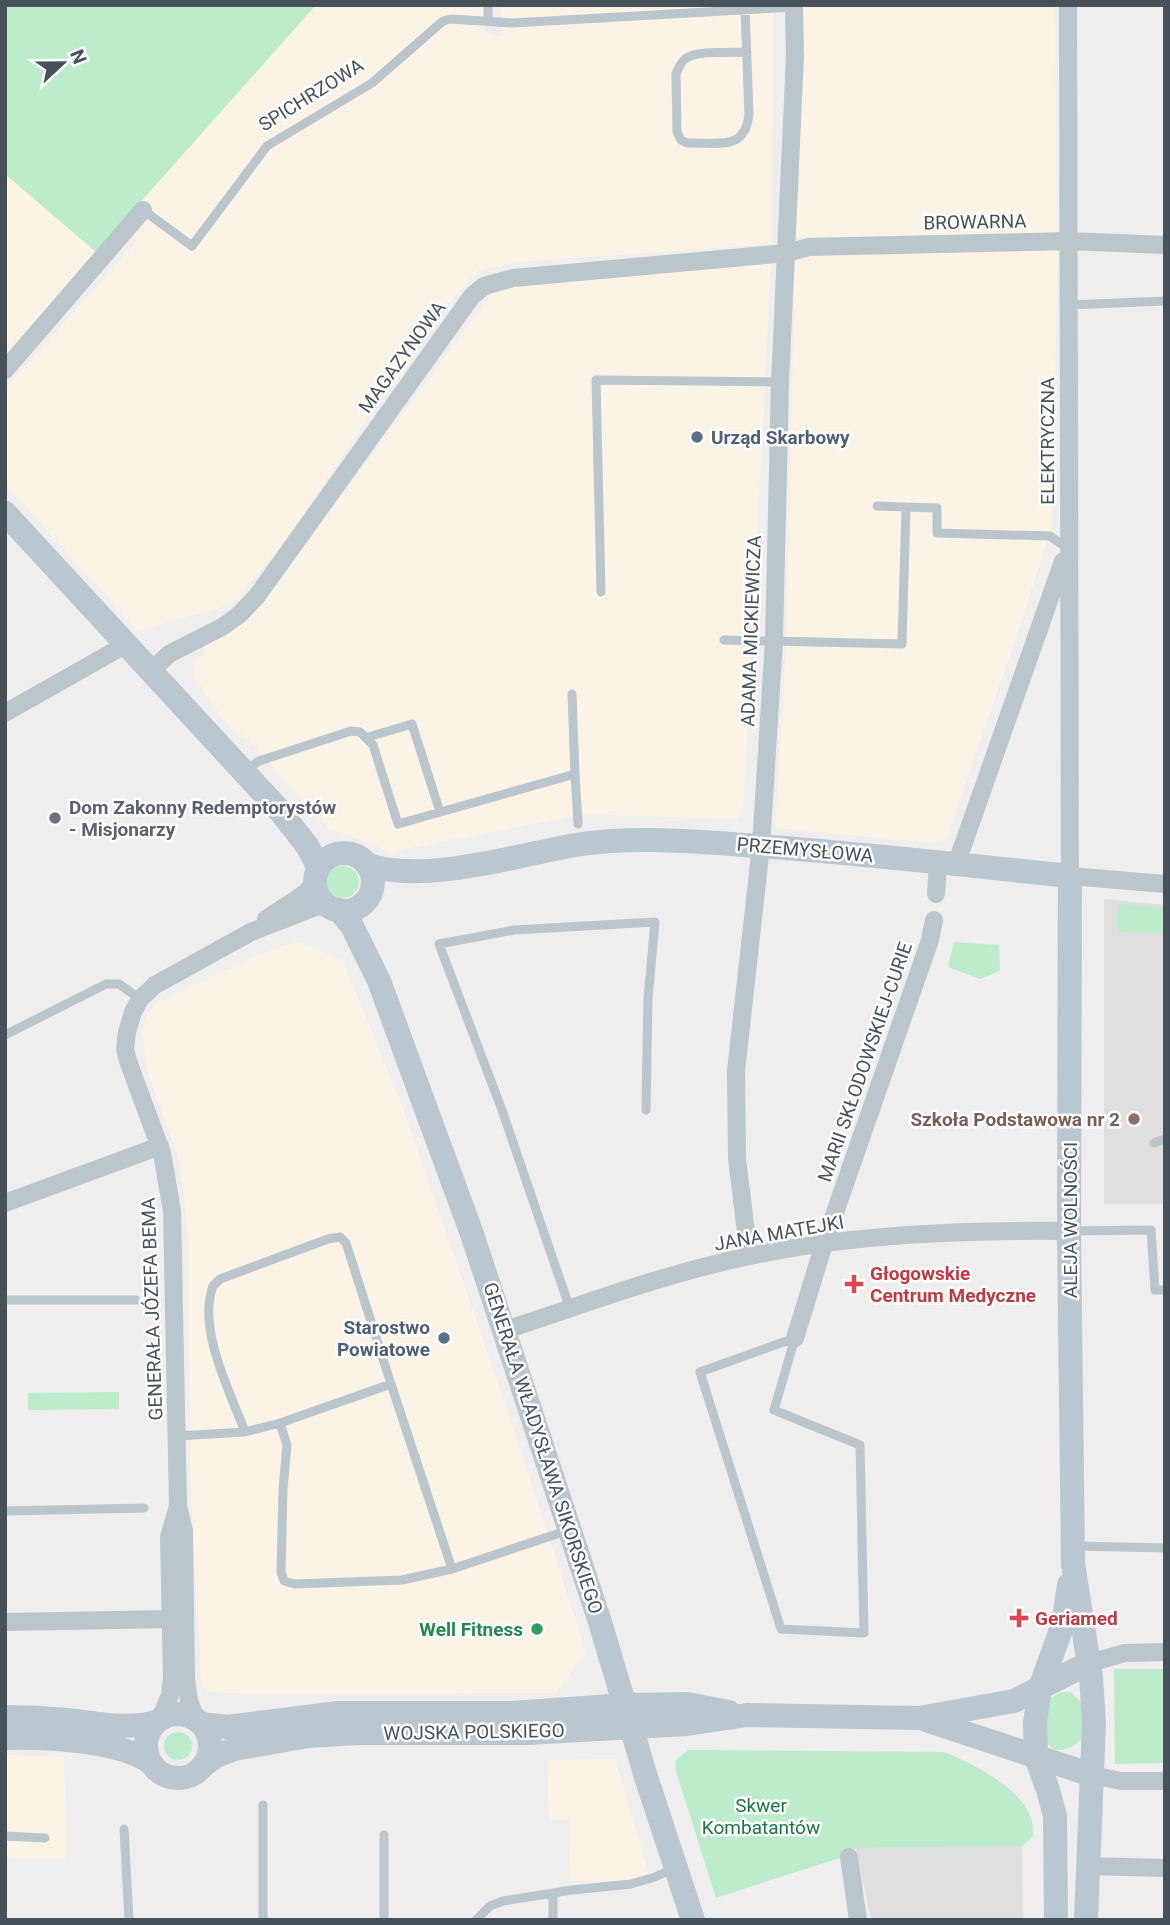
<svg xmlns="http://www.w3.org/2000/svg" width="1170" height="1925" font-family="Roboto,sans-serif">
<rect width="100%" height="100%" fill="#efeded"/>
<path fill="#fbf3e5" d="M316,5H483L485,33L503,37L501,5H773L772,244L518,262L479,270L445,307L278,550L233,604L138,631L5,484V389L137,241L122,222Z
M803,5H1055L1057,235L795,237Z
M5,174L96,252L5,354Z
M1058,250L1052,525L1022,620L948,835L935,843L775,828L786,648L795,260L809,253Z
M771,262L743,810L738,819L585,814L389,852L328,827L255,747L221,717L192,673L195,662L204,654L203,645L231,633L260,606L494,291L517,283Z
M297,941L343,961L404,1111L450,1244L513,1427L586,1652L556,1693L250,1694L209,1692L201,1683L190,1481L189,1243L180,1164L147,1069L142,1030L146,1017L153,1007L164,1000L253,957Z
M5,1755L64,1757L66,1859L5,1858Z
M615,1759L651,1881H569L570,1820H549L548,1760Z"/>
<path fill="#e0dede" d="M1104,899L1165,905V1204H1104Z
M1022,1846L1023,1920H871L856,1848Z"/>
<path fill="#bceccb" d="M5,5H316L96,252L5,174Z
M327 882a16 16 0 1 1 32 0a16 16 0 1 1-32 0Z
M1118,904L1165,908V933L1117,931Z
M954,942L999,945L1000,971L980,979L948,967Z
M119,1392V1409L28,1410V1393Z
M1114,1669H1165V1763L1115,1764Z
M1062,1692H1071L1082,1704V1738C1075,1749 1051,1758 1046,1739C1042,1729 1047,1710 1048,1699Z
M164 1746a14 14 0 1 1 28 0a14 14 0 1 1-28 0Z
M688,1750L944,1752C970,1762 1019,1787 1030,1815C1033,1822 1033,1830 1033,1837L1022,1846L856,1848L850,1854L836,1859L716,1898L675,1768L676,1760Z"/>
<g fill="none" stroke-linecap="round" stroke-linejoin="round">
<path stroke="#bbc5cc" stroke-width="9" d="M488,5V21
M745,10L749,114C745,152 718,142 687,143L681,140L677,132L676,74C678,69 681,62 685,59C696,50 732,53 747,52
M143,210L192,246L267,146L372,83L443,21L451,19L512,23L794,7
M1069,305L1165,301
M906,507L937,508V533L1050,536L1067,548
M601,592L596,380L780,382
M724,640L902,644L906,507L877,506
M368,737L412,724L440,812
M245,771L259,761L351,731L360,732L373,745L398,824L575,774L572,694
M575,774L578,824
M5,1035L106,984H119L140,999
M1154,1143L1165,1139
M1072,1231L1151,1230L1155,1290H1165
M5,1300H136
M570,1309L502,1110L439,944L514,930L655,922L648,998L646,1110
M795,1338L774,1410L860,1445L864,1633L781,1629L700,1372Z
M280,1423L287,1445L283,1489L281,1572L284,1581L295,1584L402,1580L452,1569L391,1384
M177,1436L245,1432L280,1423L391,1384L346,1243L340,1237L328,1239L220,1279L213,1286C197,1328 230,1392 245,1432
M5,1511L144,1508
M1074,1546L1165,1548
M452,1569L569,1530
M263,1805V1920
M124,1829L129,1920
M384,1835V1920
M5,1836L45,1838
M553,1894V1920
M476,1920L490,1906L503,1901L572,1890L631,1884L655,1877L673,1869"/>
<path stroke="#bbc5cc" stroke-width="18" d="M1068,5C1069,296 1068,586 1070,876L1165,884
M5,370L143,210
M150,672L169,654L222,627L239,615L257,596L472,296L484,286L513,278L787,253L809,247L1069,241L1165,245
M5,713L125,645
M956,865L1063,561
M936,894L938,863
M266,919L304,894L315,883
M5,1203L160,1146
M749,1256L737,1159L736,1071L761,846L774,640L780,382L795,57L794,5
M505,1330C586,1304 666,1273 750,1256C854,1234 963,1230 1069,1231
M795,1338L824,1244L930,940L934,920
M5,1622L172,1619
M1089,1663L1125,1653L1165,1652
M160,1719L170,1695L172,1678L169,1537L178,1506
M196,1719L189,1701L186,1679L184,1531L178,1506L172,1211L162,1153L128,1061L125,1049L127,1032L133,1012L140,999L155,985L251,932L315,907L327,905
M1092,1775L1121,1781H1165
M849,1857L858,1920
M1087,1866L1165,1868"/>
<path stroke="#bbc7d0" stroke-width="24" d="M5,513L280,811L308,847L318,867
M315 882a29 29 0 1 1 58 0a29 29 0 1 1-58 0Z
M366,864C420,885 519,855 575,845C630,836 688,841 744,845C853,852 961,865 1070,876L1069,1231L1073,1564L1091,1677L1094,1723L1086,1920
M339,910L352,926L379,981L472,1234L600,1622L646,1777L693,1920
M146 1746a32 32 0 1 1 64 0a32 32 0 1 1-64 0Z
M5,1717C26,1717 46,1718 67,1720C97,1723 126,1730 156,1722
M926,1720L1092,1775
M202,1724L227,1727L338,1713H511L626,1705L687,1704L729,1712
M5,1738C44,1737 118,1740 150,1762
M205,1764L216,1756L234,1749L308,1736L359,1733H528L687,1724L747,1715L919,1718L1014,1701L1089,1663
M1056,1920L1055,1816L1048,1790L1036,1757L1035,1723L1040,1688L1063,1624L1069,1585"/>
</g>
<g fill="#5c6f8a" stroke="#fff" stroke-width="2.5">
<circle cx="697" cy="437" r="7"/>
<circle cx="444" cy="1338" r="7"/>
</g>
<circle fill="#6b7280" stroke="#fff" stroke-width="2.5" cx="55" cy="818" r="7"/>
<circle fill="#8d6e63" stroke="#fff" stroke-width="2.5" cx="1134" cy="1119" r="7"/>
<g fill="#e0444e" stroke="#fff" stroke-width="2.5">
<path d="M850.5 1273.5h7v7h7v7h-7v7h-7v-7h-7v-7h7z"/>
<path d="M1015.5 1607.5h7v7h7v7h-7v7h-7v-7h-7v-7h7z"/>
</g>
<circle fill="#2e9e5b" stroke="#fff" stroke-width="2.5" cx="537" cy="1629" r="7"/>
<g text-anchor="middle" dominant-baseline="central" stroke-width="5" stroke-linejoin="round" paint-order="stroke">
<g font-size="19" fill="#465159" stroke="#fff">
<text transform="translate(311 95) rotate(-32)">SPICHRZOWA</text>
<text transform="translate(975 222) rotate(-1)">BROWARNA</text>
<text transform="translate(402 357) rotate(-54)">MAGAZYNOWA</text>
<text transform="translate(1047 441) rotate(-90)">ELEKTRYCZNA</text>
<text transform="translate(751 631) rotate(-88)">ADAMA MICKIEWICZA</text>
<text transform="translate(805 850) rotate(5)">PRZEMYSŁOWA</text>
<text transform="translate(865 1062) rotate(-71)">MARII SKŁODOWSKIEJ-CURIE</text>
<text transform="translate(1070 1220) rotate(-90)">ALEJA WOLNOŚCI</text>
<text transform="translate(779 1233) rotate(-10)">JANA MATEJKI</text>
<text transform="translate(152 1309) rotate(-92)">GENERAŁA JÓZEFA BEMA</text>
<text transform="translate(543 1448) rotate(72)">GENERAŁA WŁADYSŁAWA SIKORSKIEGO</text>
<text transform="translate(474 1732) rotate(-1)">WOJSKA POLSKIEGO</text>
</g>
<g font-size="19" font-weight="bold" fill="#4e5e75" stroke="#fff" text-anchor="start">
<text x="711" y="437">Urząd Skarbowy</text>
<text x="430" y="1327" text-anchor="end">Starostwo<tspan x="430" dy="22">Powiatowe</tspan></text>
</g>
<g font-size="19" font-weight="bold" fill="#5b616d" stroke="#fff" text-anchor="start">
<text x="69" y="807">Dom Zakonny Redemptorystów<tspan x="69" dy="22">- Misjonarzy</tspan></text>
</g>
<g font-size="19" font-weight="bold" fill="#785e54" stroke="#fff" text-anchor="end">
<text x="1120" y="1119">Szkoła Podstawowa nr 2</text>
</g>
<g font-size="19" font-weight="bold" fill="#be3a42" stroke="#fff" text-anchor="start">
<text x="870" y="1273">Głogowskie<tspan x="870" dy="22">Centrum Medyczne</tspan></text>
<text x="1035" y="1618">Geriamed</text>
</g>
<g font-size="19" font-weight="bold" fill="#27864d" stroke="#fff" text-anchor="end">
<text x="523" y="1629">Well Fitness</text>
</g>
<g font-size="19" fill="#1a7742" stroke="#fff">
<text x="761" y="1805">Skwer<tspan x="761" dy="22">Kombatantów</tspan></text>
</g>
</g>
<rect width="1170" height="1925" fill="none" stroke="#465159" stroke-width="14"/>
<g transform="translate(63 63) rotate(68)" stroke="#ffffff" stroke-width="5" paint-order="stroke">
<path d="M0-5L12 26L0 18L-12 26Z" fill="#465159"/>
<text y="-10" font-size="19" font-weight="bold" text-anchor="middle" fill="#465159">N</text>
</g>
</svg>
